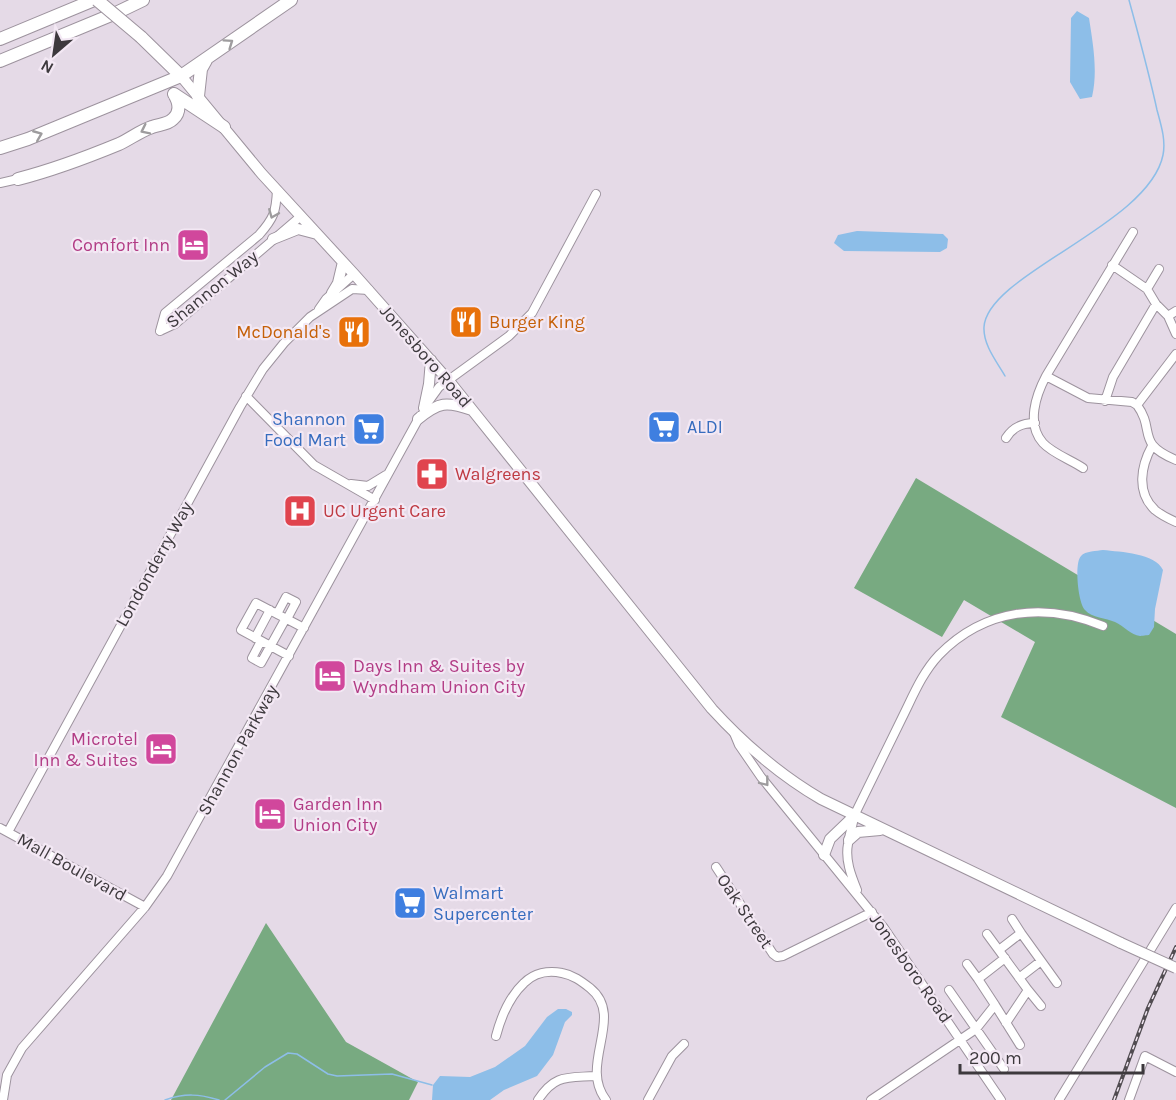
<svg xmlns="http://www.w3.org/2000/svg" width="1176" height="1100" font-family="Karla,sans-serif">
<rect width="100%" height="100%" fill="#e5dae7"/>
<path fill="#78aa81" d="M916,478L1176,634V808L1001,717L1035,642L964,600L942,637L854,588Z
M266,923L346,1042L418,1082L409,1100H171Z"/>
<path fill="#8dbee8" d="M1077,11L1089,18C1093,44 1098,71 1092,97L1080,99L1070,82L1071,18Z
M857,231L943,234L948,239L947,248L940,252L844,251L834,243L838,235Z
M1103,550C1121,552 1155,553 1163,570L1155,609L1154,627L1149,635C1148,635 1141,636 1140,636C1131,635 1124,626 1115,622C1106,618 1092,618 1085,610C1078,603 1074,563 1081,556C1085,551 1097,551 1103,550Z
M558,1009H566L572,1012V1015L565,1022L553,1055L537,1076L504,1090L490,1100H432L433,1085L440,1076L470,1077L495,1067L525,1046L547,1017Z"/>
<g fill="none" stroke-linecap="round" stroke-linejoin="round">
<path stroke="#8dbee8" stroke-width="1.5" d="M1005,376C997,362 983,345 984,327C987,274 1149,225 1163,155C1166,140 1161,125 1157,110C1149,73 1139,37 1129,0
M165,1100C185,1093 199,1094 219,1100
M225,1100L265,1067L288,1053L297,1054L328,1074L337,1076L392,1074L432,1085"/>
<defs>
<path id="minor" d="M0,183L18,179
M1112,265L1147,289L1156,304L1168,316L1176,334
M1147,289L1159,269
M319,309L326,299L354,274
M1168,316L1176,311
M160,331L165,313L259,235C274,218 276,212 277,190
M160,331L175,324L301,216
M1046,376L1088,398L1132,402L1137,405C1156,431 1135,443 1176,460
M246,396L314,465L375,500
M1105,401L1113,377L1156,304
M426,405L439,387L509,336L532,313L596,194
M1137,405L1176,354
M1006,438C1013,427 1022,423 1035,423
M1152,446C1141,466 1136,492 1155,510C1161,515 1169,519 1176,522
M1083,468C1071,460 1052,453 1043,443C1026,424 1036,395 1046,376L1133,232
M351,484L368,486L386,475
M277,614L286,597L296,602L287,619
M255,638L270,610
M261,641L252,658L261,663L286,618
M289,656L241,630L256,603L304,628
M734,733L739,745L761,777L884,928L1001,1100
M0,828L145,907
M8,832L240,407L263,369L284,343L310,317L352,289L369,290
M716,867L773,954L777,957L783,956L872,912
M857,890C851,875 845,860 848,844C849,834 853,826 854,816C870,783 886,750 902,718C913,696 922,673 939,655C985,608 1045,602 1103,626
M1021,933L1057,983
M987,934L1028,990
M999,950L1021,933L1012,919
M967,964L978,979
M1019,978L1041,961
M949,990L1004,1069
M995,1005L978,979L1005,958
M1006,1023L1028,990L1041,1006
M496,1036C501,1017 509,997 524,983C534,973 548,970 562,973C573,975 581,981 590,988C626,1017 578,1064 606,1100
M3,1100L7,1075L22,1048L145,907L167,876L420,416
M538,1100C555,1074 567,1078 595,1076
M648,1100L672,1056L684,1044
M871,1100L976,1029L995,1005L1020,1045
M1059,1100L1176,908
M1129,1100L1145,1056L1176,1072"/>
<path id="major" d="M181,76L262,174L354,274L449,381L712,709C744,744 780,775 821,799L1121,943
M273,239L298,229L317,234
M332,293L338,283L343,262
M424,408L429,384L431,360
M418,419C439,402 446,401 472,410
M849,840L858,832L880,830
M824,855L830,839L854,816"/>
<path id="highway" d="M141,37L181,76
M0,39L94,0
M0,61L116,13L143,0
M174,94L224,127
M198,96L201,69L206,60
M0,148L28,139L181,76L291,0
M18,179C53,170 85,158 119,144C130,139 140,131 152,127C159,124 167,125 173,119C181,112 179,102 174,94"/>
</defs>
<use href="#minor" stroke="#9d939e" stroke-width="10"/>
<use href="#major" stroke="#9d939e" stroke-width="12"/>
<use href="#highway" stroke="#9d939e" stroke-width="14"/>
<use href="#minor" stroke="#fff" stroke-width="8"/>
<use href="#major" stroke="#fff" stroke-width="10"/>
<use href="#highway" stroke="#fff" stroke-width="12"/>
<defs>
<path id="rail" d="M1114,1100L1148,1008L1176,947"/>
</defs>
<use href="#rail" stroke="#514c51" stroke-width="4"/>
<use href="#rail" stroke="#f3e8f4" stroke-width="1.5" stroke-dasharray="4.5" stroke-linecap="butt"/>
<defs>
<path id="major-bridge" d="M1121,943L1176,968"/>
<path id="highway-bridge" d="M97,0L141,37"/>
</defs>
<use href="#major-bridge" stroke="#9d939e" stroke-width="12" stroke-linecap="butt"/>
<use href="#highway-bridge" stroke="#9d939e" stroke-width="14" stroke-linecap="butt"/>
<use href="#major-bridge" stroke="#fff" stroke-width="10"/>
<use href="#highway-bridge" stroke="#fff" stroke-width="12"/>
</g>
<defs><path id="oneway-chevron" d="M-2-3.5L2.5 0L-2 3.5" fill="none" stroke-width="1.6" stroke-linecap="round" stroke-linejoin="round" transform="scale(1.5)"/></defs>
<g stroke="#9e9c9e">
<use href="#oneway-chevron" transform="translate(229 43) rotate(-35)"/>
<use href="#oneway-chevron" transform="translate(145 130) rotate(154)"/>
<use href="#oneway-chevron" transform="translate(38 135) rotate(-22)"/>
<use href="#oneway-chevron" transform="translate(273 214) rotate(112)"/>
<use href="#oneway-chevron" transform="translate(765 782) rotate(52)"/>
</g>
<defs>
<symbol id="hotel-square" viewBox="-11 -11 22 22"><rect x="-9" y="-9" width="18" height="18" rx="4" fill="#d1479c" stroke="#f3e8f4"/><path d="M-6-4.5h1.5V1H6V5H4.5V3h-9V5H-6ZM-4 0a1.8 1.8 0 1 1 3.6 0ZM.5 0V-2.5h3Q6-2.5 6 0Z" fill="#fff"/></symbol>
<symbol id="restaurant-square" viewBox="-11 -11 22 22"><rect x="-9" y="-9" width="18" height="18" rx="4" fill="#e8710a" stroke="#f3e8f4"/><path d="M-5-6h1v4h1v-4h1v4h1v-4h1v5L-1.5 .5V6h-2V.5L-5-1ZM5-6V6H3V1.5H1.5Q1.5-4 5-6Z" fill="#fff"/></symbol>
<symbol id="supermarket-square" viewBox="-11 -11 22 22"><rect x="-9" y="-9" width="18" height="18" rx="4" fill="#3f7fe0" stroke="#f3e8f4"/><path d="M-6-5.5h2.5l.6 2H6L4.5 2H-2.5L-4.4-4H-6ZM-1.5 3.2a1.3 1.3 0 1 0 .1 0ZM3 3.2a1.3 1.3 0 1 0 .1 0Z" fill="#fff"/></symbol>
<symbol id="pharmacy-square" viewBox="-11 -11 22 22"><rect x="-9" y="-9" width="18" height="18" rx="4" fill="#e0444e" stroke="#f3e8f4"/><path d="M-2-6h4v4h4v4h-4v4h-4v-4h-4v-4h4Z" fill="#fff"/></symbol>
<symbol id="hospital-square" viewBox="-11 -11 22 22"><rect x="-9" y="-9" width="18" height="18" rx="4" fill="#e0444e" stroke="#f3e8f4"/><path d="M-5-5h3v3.5h4V-5h3V5h-3V1.5h-4V5h-3Z" fill="#fff"/></symbol>
</defs>
<g fill-rule="evenodd">
<use href="#hotel-square" x="174" y="226" width="38" height="38"/>
<use href="#restaurant-square" x="447" y="303" width="38" height="38"/>
<use href="#restaurant-square" x="335" y="313" width="38" height="38"/>
<use href="#supermarket-square" x="645" y="408" width="38" height="38"/>
<use href="#supermarket-square" x="350" y="410" width="38" height="38"/>
<use href="#pharmacy-square" x="413" y="455" width="38" height="38"/>
<use href="#hospital-square" x="281" y="492" width="38" height="38"/>
<use href="#hotel-square" x="311" y="657" width="38" height="38"/>
<use href="#hotel-square" x="142" y="730" width="38" height="38"/>
<use href="#hotel-square" x="251" y="795" width="38" height="38"/>
<use href="#supermarket-square" x="391" y="884" width="38" height="38"/>
</g>
<g text-anchor="middle" dominant-baseline="central" stroke-width="4.5" stroke-linejoin="round" paint-order="stroke">
<g font-size="18" fill="#b23c85" stroke="#f3e8f4" text-anchor="end">
<text x="170" y="245">Comfort Inn</text>
<text x="353" y="666" text-anchor="start">Days Inn &amp; Suites by<tspan x="353" dy="21">Wyndham Union City</tspan></text>
<text x="138" y="739">Microtel<tspan x="138" dy="21">Inn &amp; Suites</tspan></text>
<text x="293" y="804" text-anchor="start">Garden Inn<tspan x="293" dy="21">Union City</tspan></text>
</g>
<g font-size="18" fill="#3d393d" stroke="#f3e8f4">
<text transform="translate(212 289) rotate(-39)">Shannon Way</text>
<text transform="translate(426 356) rotate(49)">Jonesboro Road</text>
<text transform="translate(154 564) rotate(-61)">Londonderry Way</text>
<text transform="translate(238 750) rotate(-61)">Shannon Parkway</text>
<text transform="translate(72 867) rotate(29)">Mall Boulevard</text>
<text transform="translate(745 911) rotate(56)">Oak Street</text>
<text transform="translate(911 968) rotate(55)">Jonesboro Road</text>
</g>
<g font-size="18" fill="#c56008" stroke="#f3e8f4" text-anchor="start">
<text x="489" y="322">Burger King</text>
<text x="331" y="332" text-anchor="end">McDonald's</text>
</g>
<g font-size="18" fill="#366cbe" stroke="#f3e8f4" text-anchor="start">
<text x="346" y="419" text-anchor="end">Shannon<tspan x="346" dy="21">Food Mart</tspan></text>
<text x="687" y="427">ALDI</text>
<text x="433" y="893">Walmart<tspan x="433" dy="21">Supercenter</tspan></text>
</g>
<g font-size="18" fill="#be3a42" stroke="#f3e8f4" text-anchor="start">
<text x="455" y="474">Walgreens</text>
<text x="323" y="511">UC Urgent Care</text>
</g>
</g>
<g transform="translate(54 54) rotate(209)" stroke="#f3e8f4" stroke-width="4.5" paint-order="stroke">
<path d="M0-4.5L10 22L0 15L-10 22Z" fill="#3d393d"/>
<text y="-9" font-size="16" font-weight="bold" text-anchor="middle" fill="#3d393d">N</text>
</g>
<path d="M960 1064v9h183v-9" fill="none" stroke="#3d393d" stroke-width="3"/>
<text x="969" y="1064" font-size="18" fill="#3d393d" stroke="#f3e8f4" stroke-width="4.5" paint-order="stroke">200 m</text>
</svg>
